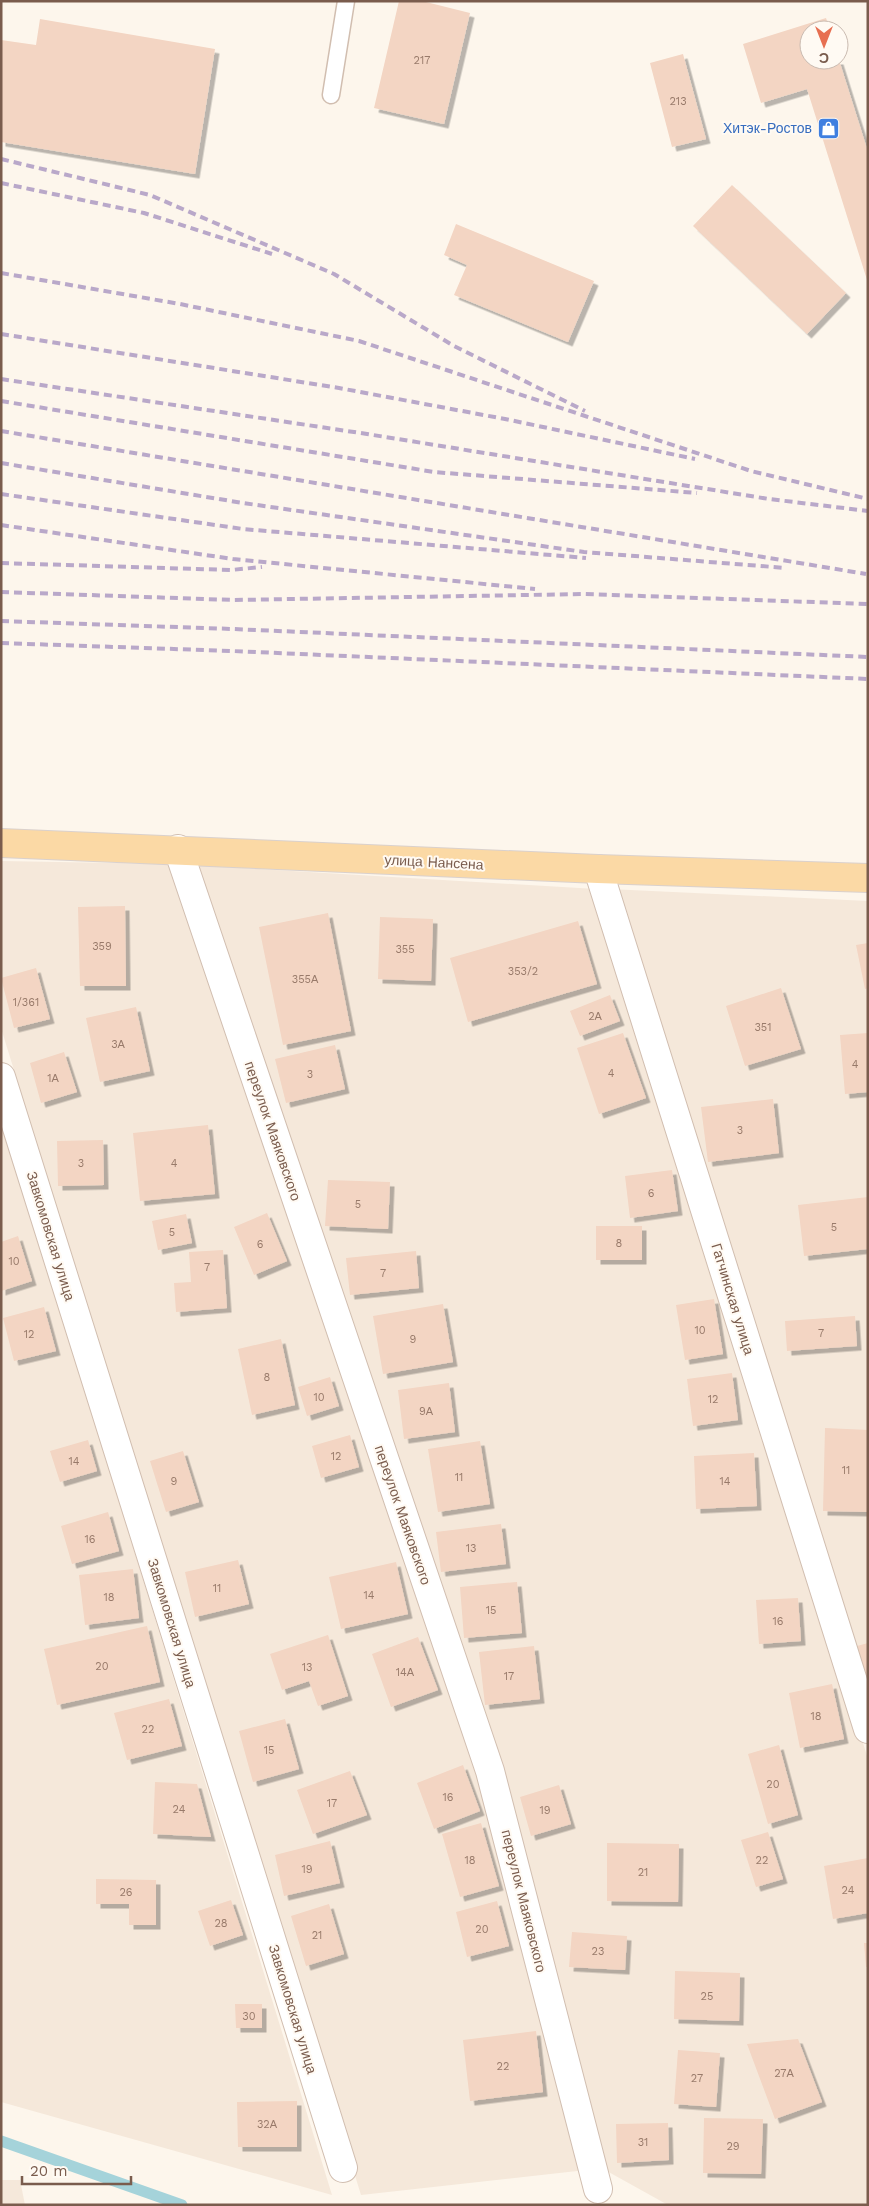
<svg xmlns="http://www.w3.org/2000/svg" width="869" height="2206" font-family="'Work Sans',sans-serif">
<defs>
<filter id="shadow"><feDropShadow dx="4.5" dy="4.5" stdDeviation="0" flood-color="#0004"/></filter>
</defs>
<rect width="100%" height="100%" fill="#fdf6ec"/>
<path fill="#f5e8da" d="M1,861L173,864L479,1775L586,2170L361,2195L1,1028Z
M193,865L596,889L868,1759V2205H668L605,2170Z
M609,889L868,901V1694Z
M1,1117L332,2195L1,2102Z
M1,2180H20L25,2205H1Z"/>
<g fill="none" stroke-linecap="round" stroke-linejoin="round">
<path stroke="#a5d3da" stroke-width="11" d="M1,2141L182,2205"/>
</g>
<path fill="#f3d5c3" filter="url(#shadow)" d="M399,1H422L470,13L444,124L374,108Z
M826,18L830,30H809V60H839L868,152V283L807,89L761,103L743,44Z
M40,19L215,49L195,174L1,142V40L36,45Z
M683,54L706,139L672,147L650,63Z
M732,185L846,293L807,334L693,226Z
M456,224L594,281L568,342L454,295L467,265L444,255Z
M125,906L126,986H80L78,907Z
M328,913L351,1031L283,1045L259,927Z
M380,917L433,919L431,981L378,979Z
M578,921L597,984L468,1022L450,958Z
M868,943V988L865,989L856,945Z
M36,968L50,1019L14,1028L1,978Z
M781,988L801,1049L745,1066L726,1006Z
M610,995L620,1021L580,1036L570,1011Z
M136,1007L150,1071L100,1082L86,1018Z
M623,1033L646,1098L599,1114L577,1048Z
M868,1033V1092L845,1094L840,1035Z
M335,1045L345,1089L286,1103L275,1059Z
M64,1052L77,1092L41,1103L30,1063Z
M773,1099L779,1153L708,1162L701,1107Z
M208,1125L215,1194L140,1201L133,1133Z
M103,1140L104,1185L58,1186L57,1141Z
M672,1170L678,1211L630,1218L625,1176Z
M328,1180L390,1182L388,1229L325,1226Z
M868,1197V1249L804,1256L798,1205Z
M267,1213L287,1261L254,1275L234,1227Z
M186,1214L192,1243L158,1250L152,1221Z
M596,1226H642V1260H596Z
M18,1236L32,1281L1,1291V1242Z
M223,1250L227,1308L176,1312L174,1283L191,1282L189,1252Z
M416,1251L419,1288L350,1295L346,1258Z
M714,1299L723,1354L685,1360L676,1305Z
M443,1304L453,1362L383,1374L373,1316Z
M44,1307L56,1351L14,1361L3,1318Z
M855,1316L857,1346L787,1351L785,1321Z
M281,1339L295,1405L252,1415L238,1349Z
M732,1373L738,1420L693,1426L687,1379Z
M330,1377L339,1406L307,1416L298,1387Z
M449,1383L455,1432L404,1439L398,1390Z
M825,1428L868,1430V1512L823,1511Z
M350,1435L359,1467L321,1478L312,1446Z
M88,1440L97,1471L60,1482L50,1451Z
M480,1441L490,1504L438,1512L428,1449Z
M183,1451L199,1502L166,1512L150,1461Z
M754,1453L757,1506L696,1509L694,1456Z
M108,1512L119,1551L72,1564L61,1526Z
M501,1524L506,1564L441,1572L436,1532Z
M238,1560L249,1604L195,1617L185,1572Z
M396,1562L408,1614L341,1629L329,1577Z
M133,1569L139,1618L85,1625L79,1575Z
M517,1582L522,1633L464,1638L460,1587Z
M798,1598L801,1641L759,1644L756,1600Z
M147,1626L160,1682L57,1705L44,1649Z
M328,1635L348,1696L318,1706L309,1681L282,1690L270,1654Z
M418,1637L438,1690L391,1707L372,1654Z
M868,1643V1679H867L857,1646Z
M534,1646L540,1699L485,1705L479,1652Z
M832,1684L844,1739L800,1748L789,1693Z
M169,1699L182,1746L127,1760L114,1713Z
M285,1719L299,1769L253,1782L239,1731Z
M779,1745L798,1815L768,1824L748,1754Z
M463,1765L480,1811L434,1829L417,1783Z
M350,1771L367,1815L313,1834L297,1790Z
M155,1782L197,1784L211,1837L153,1834Z
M559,1785L571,1824L531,1836L520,1797Z
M481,1823L499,1886L460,1897L442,1834Z
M768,1832L783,1879L756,1887L741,1840Z
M330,1841L340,1883L284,1896L275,1855Z
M607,1843L679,1844L678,1902L607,1901Z
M868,1858V1913L833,1919L824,1866Z
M96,1879L156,1880V1925H129V1904H96Z
M231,1900L243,1935L210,1946L198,1911Z
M497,1901L509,1946L467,1957L456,1912Z
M329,1904L344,1954L306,1966L291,1916Z
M572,1932L627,1936L625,1970L569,1967Z
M864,1943H868V1967H866Z
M675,1971L740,1973L739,2021L674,2019Z
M235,2004H262V2028H236Z
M536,2031L543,2092L470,2101L463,2040Z
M798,2039L822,2102L775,2119L747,2044Z
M678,2050L720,2053L716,2107L674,2104Z
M297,2101V2147H238L237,2102Z
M704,2118L763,2119L761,2174L703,2173Z
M668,2123L669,2160L617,2163L616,2124Z"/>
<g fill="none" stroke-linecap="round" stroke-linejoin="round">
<defs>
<path id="service" d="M331,95L346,1"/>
<path id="minor" d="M178,849L490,1771L598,2189
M598,869L868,1729
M1,1077L343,2168"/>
<path id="primary" d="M1,843L598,869L868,878"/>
</defs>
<use href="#service" stroke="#d1beb0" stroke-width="19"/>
<use href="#minor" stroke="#d1beb0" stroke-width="30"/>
<use href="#primary" stroke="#dad1cd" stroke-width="30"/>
<use href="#service" stroke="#fff" stroke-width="16"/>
<use href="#minor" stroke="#fff" stroke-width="28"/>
<use href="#primary" stroke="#fbd9a5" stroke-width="28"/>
<path stroke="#b9a8c9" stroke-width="4" stroke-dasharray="8 5" stroke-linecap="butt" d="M1,159L150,195L334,274L454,346L585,411
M1,183L144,213L272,254
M1,273L180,304L359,341L751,471L868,499
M1,334L339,388L505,419L695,459
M1,379L367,434L769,499L868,511
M1,401L434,472L697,493
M1,431L866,574
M1,463L243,503L584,552L786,568
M1,494L243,529L586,558
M1,525L233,559L535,589
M1,563L231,570L262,567
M1,592L234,600L585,594L868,604
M1,621L233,629L868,657
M1,643L232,651L868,679"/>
</g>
<defs>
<symbol id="shop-square" viewBox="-11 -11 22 22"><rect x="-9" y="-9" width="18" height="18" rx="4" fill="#3f7fe0" stroke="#fffaf3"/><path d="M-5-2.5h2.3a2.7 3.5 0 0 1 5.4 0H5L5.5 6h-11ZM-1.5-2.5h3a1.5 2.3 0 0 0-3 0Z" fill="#fff"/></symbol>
</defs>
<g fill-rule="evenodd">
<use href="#shop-square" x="816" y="116" width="25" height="25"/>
</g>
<g text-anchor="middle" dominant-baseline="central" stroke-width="4" stroke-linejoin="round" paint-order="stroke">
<g font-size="11" fill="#987a6a">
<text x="422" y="60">217</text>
<text x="678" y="101">213</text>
<text x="102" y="946">359</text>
<text x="405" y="949">355</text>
<text x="523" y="971">353/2</text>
<text x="305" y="979">355А</text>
<text x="26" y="1002">1/361</text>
<text x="595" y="1016">2А</text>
<text x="763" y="1027">351</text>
<text x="118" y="1044">3А</text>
<text x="855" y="1064">4</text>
<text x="611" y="1073">4</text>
<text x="310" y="1074">3</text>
<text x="53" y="1078">1А</text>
<text x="740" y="1130">3</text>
<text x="81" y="1163">3</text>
<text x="174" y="1163">4</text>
<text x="651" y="1193">6</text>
<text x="358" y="1204">5</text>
<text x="834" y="1227">5</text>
<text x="172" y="1232">5</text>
<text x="619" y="1243">8</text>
<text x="260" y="1244">6</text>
<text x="14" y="1261">10</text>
<text x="207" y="1267">7</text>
<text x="383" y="1273">7</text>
<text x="700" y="1330">10</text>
<text x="821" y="1333">7</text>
<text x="29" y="1334">12</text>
<text x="413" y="1339">9</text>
<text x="267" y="1377">8</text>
<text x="319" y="1397">10</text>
<text x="713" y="1399">12</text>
<text x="426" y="1411">9А</text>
<text x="336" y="1456">12</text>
<text x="74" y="1461">14</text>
<text x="846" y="1470">11</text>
<text x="459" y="1477">11</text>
<text x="174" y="1481">9</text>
<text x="725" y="1481">14</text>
<text x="90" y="1539">16</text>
<text x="471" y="1548">13</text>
<text x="217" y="1588">11</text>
<text x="369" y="1595">14</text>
<text x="109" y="1597">18</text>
<text x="491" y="1610">15</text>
<text x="778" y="1621">16</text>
<text x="102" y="1666">20</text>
<text x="307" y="1667">13</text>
<text x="405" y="1672">14А</text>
<text x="509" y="1676">17</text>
<text x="816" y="1716">18</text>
<text x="148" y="1729">22</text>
<text x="269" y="1750">15</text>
<text x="773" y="1784">20</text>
<text x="448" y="1797">16</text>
<text x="332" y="1803">17</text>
<text x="179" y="1809">24</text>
<text x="545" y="1810">19</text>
<text x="470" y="1860">18</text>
<text x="762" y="1860">22</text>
<text x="307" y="1869">19</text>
<text x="643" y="1872">21</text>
<text x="848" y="1890">24</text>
<text x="126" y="1892">26</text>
<text x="221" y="1923">28</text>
<text x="482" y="1929">20</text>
<text x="317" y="1935">21</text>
<text x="598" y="1951">23</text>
<text x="707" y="1996">25</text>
<text x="249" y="2016">30</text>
<text x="503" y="2066">22</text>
<text x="784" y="2073">27А</text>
<text x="697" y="2078">27</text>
<text x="267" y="2124">32А</text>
<text x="643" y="2142">31</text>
<text x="733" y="2146">29</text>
</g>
<g font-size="14" fill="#366cbe" stroke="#fffaf3" text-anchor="end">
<text x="812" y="128">Хитэк-Ростов</text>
</g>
<g font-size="14" fill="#7a5c4d" stroke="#fffaf3">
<text transform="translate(434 862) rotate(3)">улица Нансена</text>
<text transform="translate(273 1131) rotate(71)">переулок Маяковского</text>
<text transform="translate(51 1236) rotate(73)">Завкомовская улица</text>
<text transform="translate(733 1299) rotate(73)">Гатчинская улица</text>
<text transform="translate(403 1515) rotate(71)">переулок Маяковского</text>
<text transform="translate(172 1623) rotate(73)">Завкомовская улица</text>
<text transform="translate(524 1901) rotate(76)">переулок Маяковского</text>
<text transform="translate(293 2009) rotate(73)">Завкомовская улица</text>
</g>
</g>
<rect width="869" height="2206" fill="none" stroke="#7a5c4d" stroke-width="5"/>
<g transform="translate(824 45) rotate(180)"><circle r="24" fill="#fffaf3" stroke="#cabbb1"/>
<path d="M0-4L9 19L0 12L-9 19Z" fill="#e76f51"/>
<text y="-8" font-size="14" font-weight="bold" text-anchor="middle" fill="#7a5c4d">С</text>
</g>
<path d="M22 2176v8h109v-8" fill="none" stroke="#7a5c4d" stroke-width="2.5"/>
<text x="30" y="2176" font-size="15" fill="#7a5c4d" stroke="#fffaf3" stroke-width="4" paint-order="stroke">20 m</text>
</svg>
